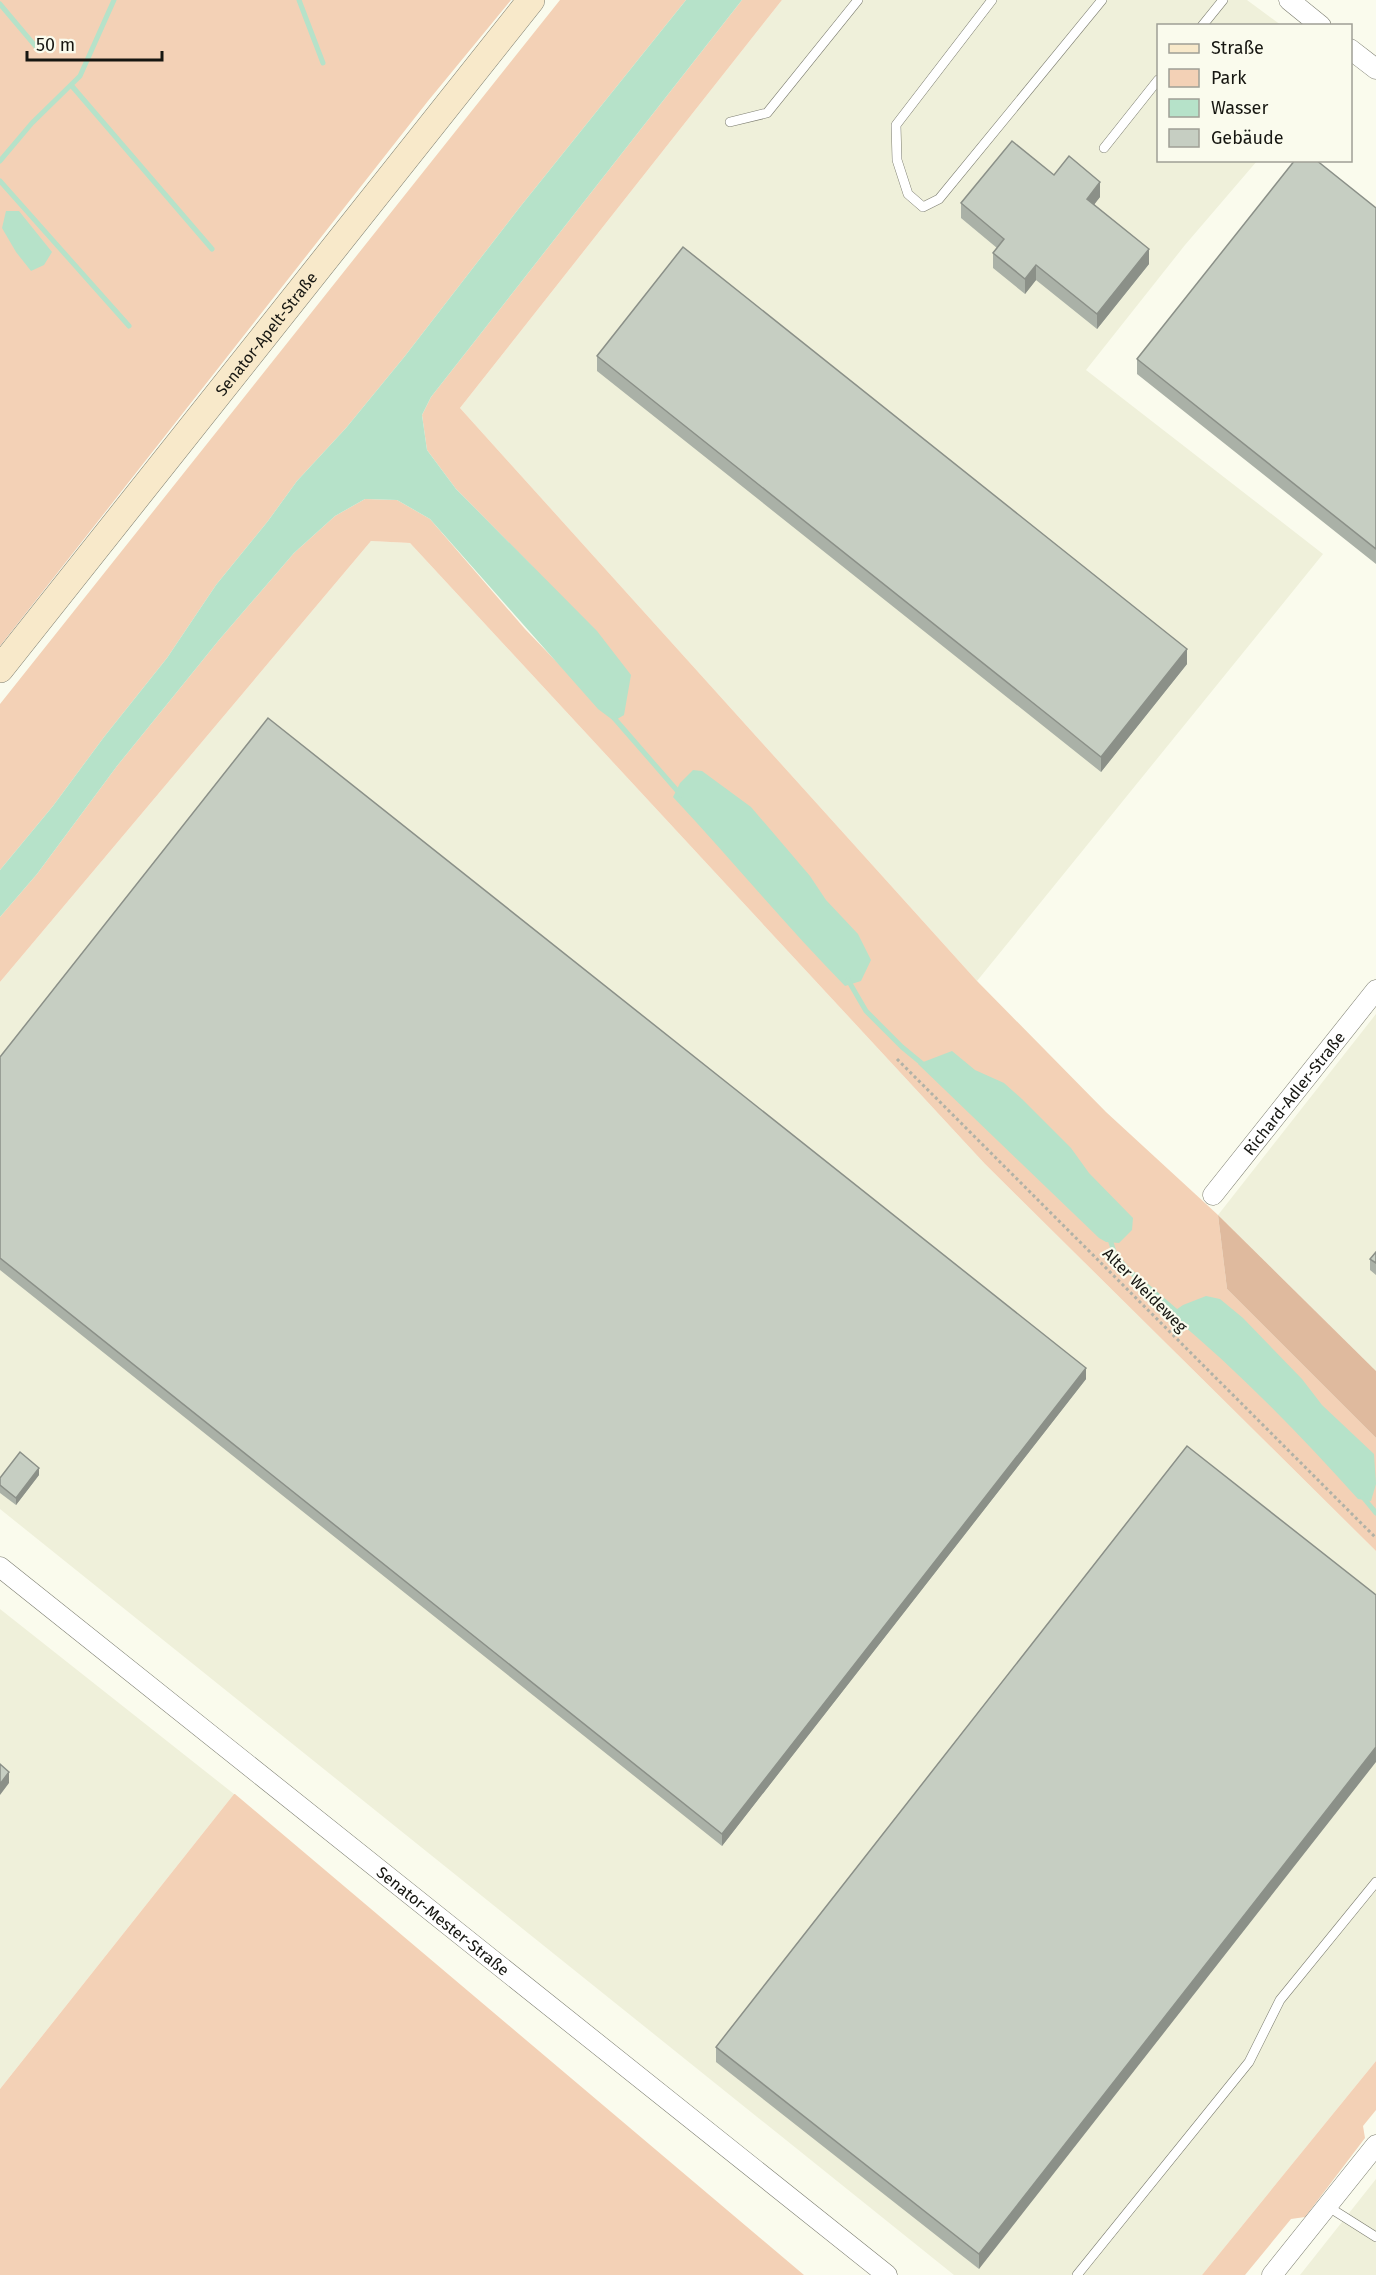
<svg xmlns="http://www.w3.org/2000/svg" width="1376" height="2275" font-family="'Fira Sans',sans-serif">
<rect width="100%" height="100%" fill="#fafbed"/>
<path fill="#eff0da" d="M782,0H1247L1281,25L1158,26V160L1257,161L1185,245L1086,370L1323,554L977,981L460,408Z
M371,541L410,543L985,1164L1376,1551V2061L1202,2275H954L0,1509V982Z
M1376,1014V1371L1218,1215Z
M0,1609L234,1794L0,2089Z
M1376,2179V2275H1300Z"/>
<path fill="#f3d1b6" d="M0,0H511L428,101L0,646Z
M560,0H686L520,207L405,356L346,428L297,481L268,521L216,585L167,658L104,737L53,806L0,870V704Z
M742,0H782L460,408L977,981L1106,1112L1218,1215L1227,1289L1376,1438V1551L985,1164L410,543L371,541L0,982V917L37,874L117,766L219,640L294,553L335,516L365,499L397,500L430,519L525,629L577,683L533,567L456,489L427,450L422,415L431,397Z
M234,1794H235L804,2275H0V2089Z
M1376,2061V2110L1363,2126L1365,2138L1305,2217L1291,2219L1245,2275H1202Z"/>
<path fill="#dfba9e" d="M1218,1215L1376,1371V1438L1227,1289Z"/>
<path fill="#b6e2c9" d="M686,0H742L431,397L422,415L427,450L456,489L597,631L631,675L624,715L614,721L598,709L430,519L397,500L365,499L335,516L294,553L219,640L117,766L37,874L0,917V870L53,806L104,737L167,658L216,585L268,521L297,481L346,428L405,356L520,207Z
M6,211H19L52,252L44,265L31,271L16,252L2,228Z
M693,770L702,771L751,807L810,876L826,900L858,934L871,960L861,981L845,986C785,925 731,859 673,797L680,783Z
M952,1051L975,1070L1004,1083L1022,1099L1071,1148L1089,1173L1133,1218L1132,1230L1119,1243L1106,1242L1099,1238L918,1064Z
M1206,1296L1220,1299L1243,1318L1302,1379L1322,1405L1374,1454L1376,1484L1371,1501L1358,1499C1300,1434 1237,1370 1170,1314L1183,1305Z"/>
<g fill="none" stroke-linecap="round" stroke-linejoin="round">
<path stroke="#b6e2c9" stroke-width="5" d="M299,0L323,63
M0,4L37,48
M71,85L212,249
M0,161L32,123L80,76L114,0
M0,181L129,326
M614,715V718L681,795
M848,980L866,1011L902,1047L925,1066
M1109,1236L1115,1255L1127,1269L1179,1314
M1362,1496L1376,1513"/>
<defs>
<path id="lane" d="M992,0L896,125L897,160L908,194L923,207L939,199L1102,0
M1202,26L1223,0
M730,122L767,113L858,0
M1104,148L1158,80
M1327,2206L1376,2237
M1077,2275L1249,2062L1280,2000L1376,1882"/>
<g id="street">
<path d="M1289,0L1321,26"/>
<path d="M1350,49L1376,69"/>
<path id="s1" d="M1213,1195L1376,990"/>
<path id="s2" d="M0,1567L887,2275"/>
<path d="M1272,2275L1376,2145"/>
</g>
<g id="secondary">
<path id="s3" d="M0,669L531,0"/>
</g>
</defs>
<use href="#lane" stroke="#7b7c6f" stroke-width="10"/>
<use href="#street" stroke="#7b7c6f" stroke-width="21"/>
<use href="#secondary" stroke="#7b7c6f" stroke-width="28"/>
<path stroke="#b1b2a7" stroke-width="3" stroke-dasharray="3 3" stroke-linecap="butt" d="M897,1059L1376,1538"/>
<use href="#lane" stroke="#fff" stroke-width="9"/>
<use href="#street" stroke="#fff" stroke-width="20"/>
<use href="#secondary" stroke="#f8e9ca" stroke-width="27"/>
</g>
<path fill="#aab1a7" d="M1100,197L1094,204L1149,264L1097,329L1036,280L1025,294L993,268V253L997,248L961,218V203Z
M1376,208V564L1137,374V359Z
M597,356L1187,664L1101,772L597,371Z
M0,1057L1086,1379L722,1846L0,1270Z
M1376,1252V1275L1370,1270V1259Z
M1187,1446L979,2269L716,2062V2047Z
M39,1475L16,1505L0,1493V1478Z"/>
<path fill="#8b9088" d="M1100,182V197L1087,214V199Z
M1149,249V264L1097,329V314Z
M1036,265V280L1025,294V279Z
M1187,649V664L1101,772V757Z
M1086,1368V1379L722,1846V1834Z
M39,1468V1475L16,1505V1498Z
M1376,1747V1762L979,2269V2254Z
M9,1772V1783L0,1795V1784Z"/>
<path fill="#c6cec2" stroke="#8b9088" stroke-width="1.5" d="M1012,141L1054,175L1069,156L1100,182L1087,199L1149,249L1097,314L1036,265L1025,279L993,253L1004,239L961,203Z
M1295,160H1316L1376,208V549L1137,359Z
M683,247L1187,649L1101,757L597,356Z
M268,718L1086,1368L722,1834L0,1258V1057Z
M1376,1252V1263L1370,1259Z
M1187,1446L1376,1595V1747L979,2254L716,2047Z
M20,1452L39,1468L16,1498L0,1485V1478Z
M0,1764L9,1772L0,1784Z"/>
<g text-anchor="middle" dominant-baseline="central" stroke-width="4.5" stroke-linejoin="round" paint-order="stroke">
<g font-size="16" fill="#161611" stroke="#fafbed">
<text stroke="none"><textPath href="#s3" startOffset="428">Senator-Apelt-Straße</textPath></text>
<text stroke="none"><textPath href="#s1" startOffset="130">Richard-Adler-Straße</textPath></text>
<text transform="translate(1145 1290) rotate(45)">Alter Weideweg</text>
<text stroke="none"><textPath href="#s2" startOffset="567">Senator-Mester-Straße</textPath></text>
</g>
</g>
<rect x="1157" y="24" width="195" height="138" fill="#fafbed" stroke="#9f9f95" stroke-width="1.5"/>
<rect x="1169" y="44" width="30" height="9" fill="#f8e9ca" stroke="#9f9f95" stroke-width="1.5"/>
<text x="1211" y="54" font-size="18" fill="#161611">Straße</text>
<rect x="1169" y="69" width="30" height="18" fill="#f3d1b6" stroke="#9f9f95" stroke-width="1.5"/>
<text x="1211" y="84" font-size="18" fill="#161611">Park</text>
<rect x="1169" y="99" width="30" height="18" fill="#b6e2c9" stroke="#9f9f95" stroke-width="1.5"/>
<text x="1211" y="114" font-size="18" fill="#161611">Wasser</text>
<rect x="1169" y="129" width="30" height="18" fill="#c6cec2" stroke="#9f9f95" stroke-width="1.5"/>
<text x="1211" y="144" font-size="18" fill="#161611">Gebäude</text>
<path d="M27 51v9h135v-9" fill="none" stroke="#161611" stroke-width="3"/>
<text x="36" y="51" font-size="18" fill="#161611" stroke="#fafbed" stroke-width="4.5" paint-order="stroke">50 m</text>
</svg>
